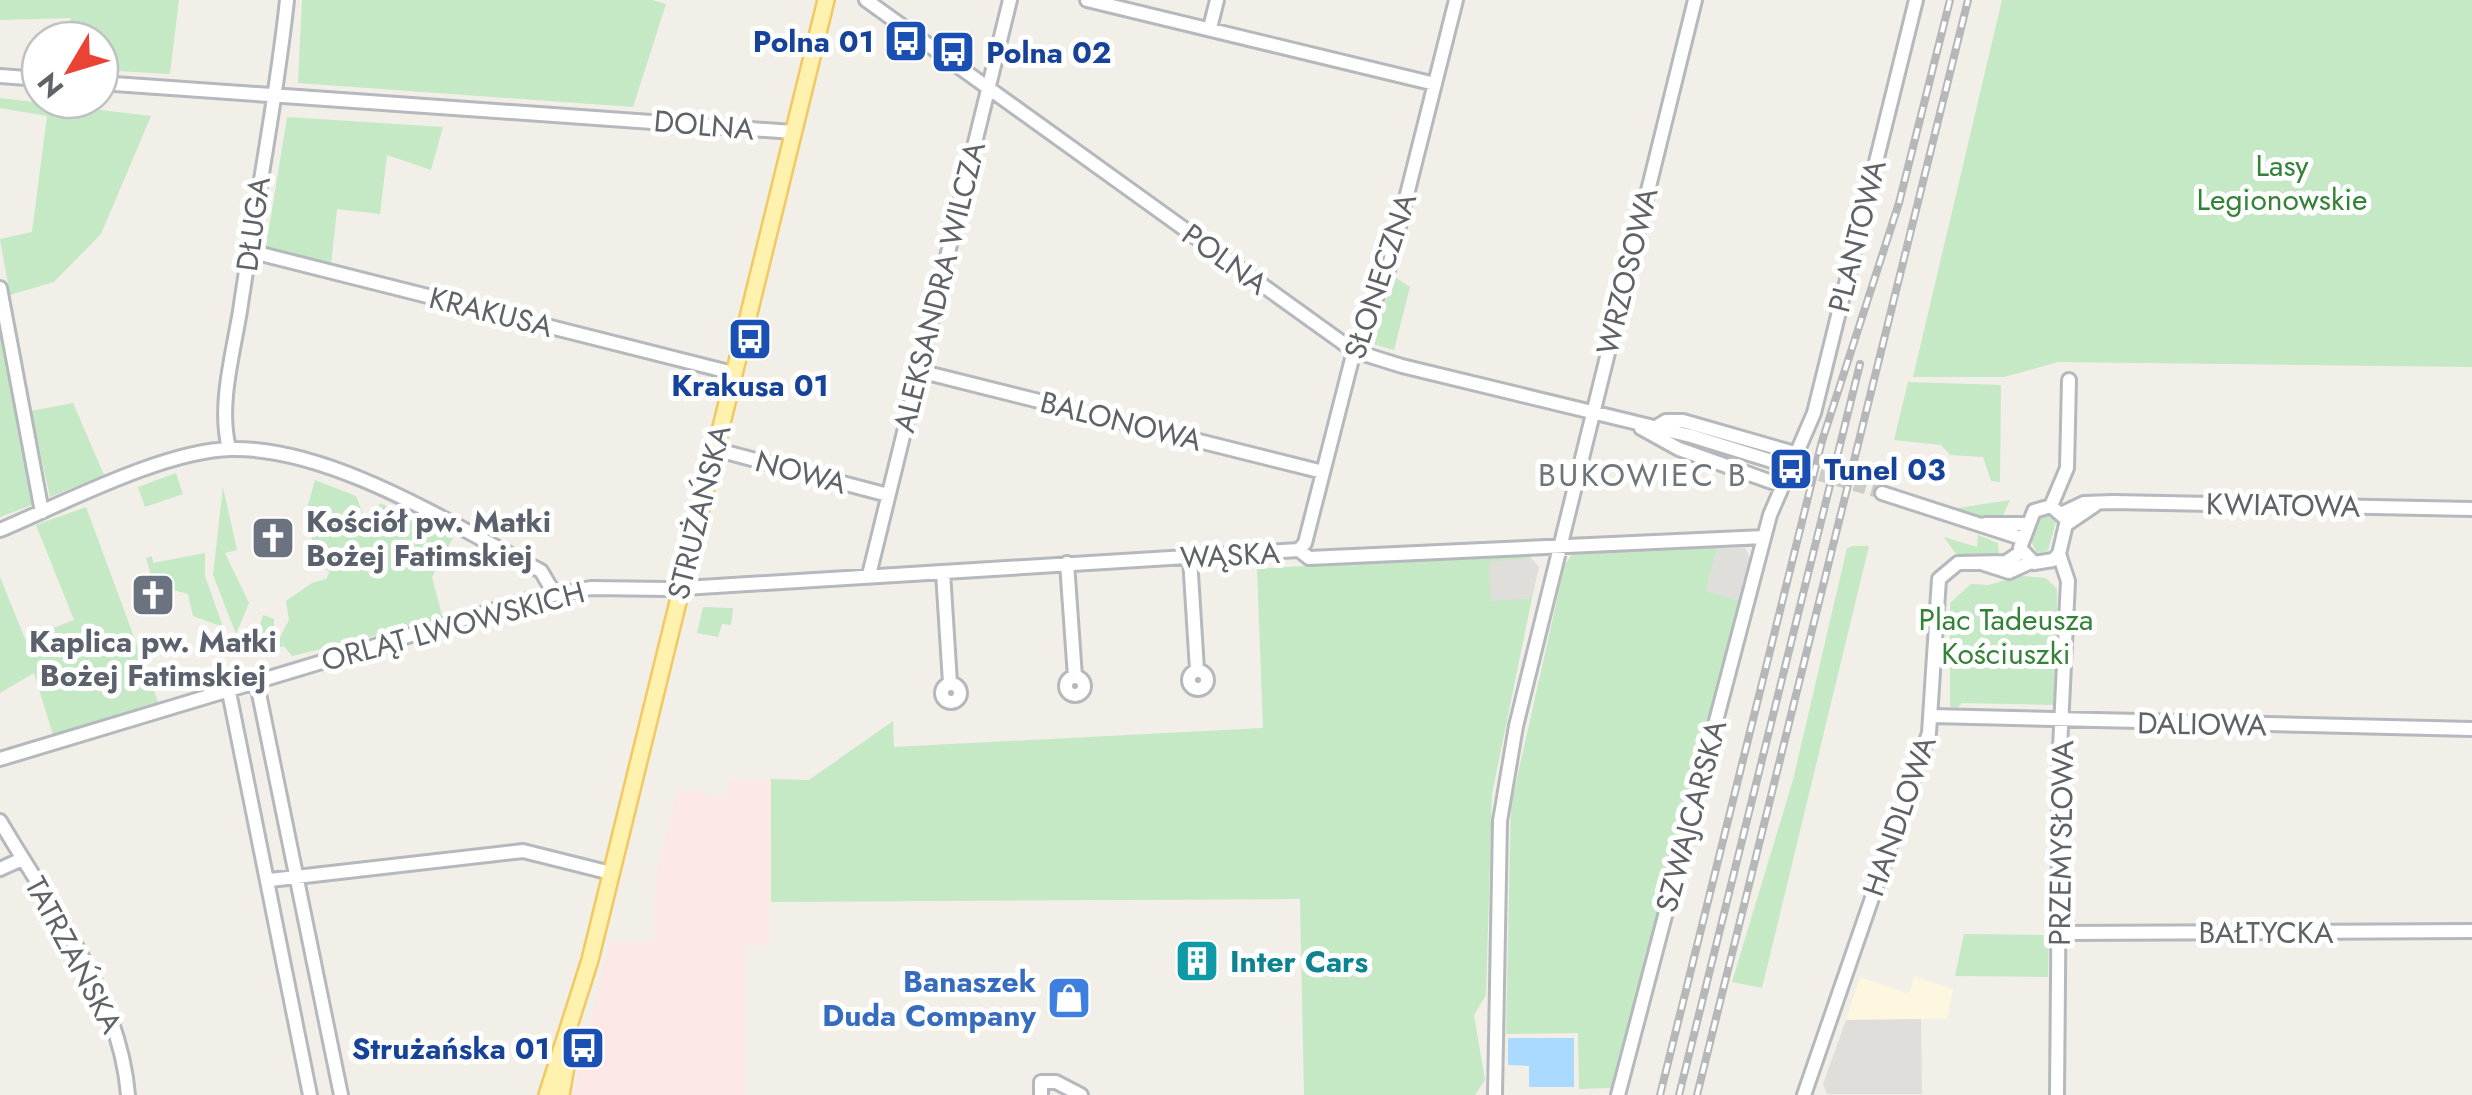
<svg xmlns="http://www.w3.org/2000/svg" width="2472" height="1095" font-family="Jost,sans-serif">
<rect width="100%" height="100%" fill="#f1efe8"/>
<path fill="#fef7e0" d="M1914,976L1953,989L1947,1019L1846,1020L1860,977L1906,993L1910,992Z"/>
<path fill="#e0deda" d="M1745,547L1750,558L1740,601L1706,591L1717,548Z
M1531,558L1539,567L1532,598L1490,602L1489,561Z
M1921,1019L1922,1094H1827L1823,1084L1846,1020Z"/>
<path fill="#fce8e6" d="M732,779H771L769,945L744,946L745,1095H573L609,942H654L656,878L678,788L727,797Z"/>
<path fill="#c5e8c5" d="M0,0H179L170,74L100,70V40H68L71,18L0,20Z
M302,0H652L666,4L633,107L298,83Z
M2002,0H2472V367L2058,362L2004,377H1913Z
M0,98L151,116L101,234L54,282L10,295L0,239L32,232L47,116L0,108Z
M287,117L443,127L431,170L387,155L380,214L337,209L331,264L266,247Z
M1395,277L1410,287L1394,350L1369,343Z
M0,321L32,505L0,517Z
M1908,382L2001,385L2000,482L1991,481L1983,457L1950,455L1941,445L1894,440Z
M73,403L104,475L50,497L31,411Z
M176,473L183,494L145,507L138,487Z
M315,480L356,496L367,525L380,503L453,538L432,577L443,619L292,656L284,646L268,650L255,644L263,615L274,619V637L279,639L289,620L286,601L312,583L326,579L330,571L318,567L306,512Z
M1883,486L1957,508L2010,500L2001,520L1960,512Z
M223,487L237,550L225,553L249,603L236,634L213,575Z
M86,507L158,702L53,735L34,673L0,693V577L25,639L74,620L36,525Z
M2047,516L2056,521L2048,551L2037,553L2031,541L2039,519Z
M1744,529L1717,548L1706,591L1740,601L1611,1088L1579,1089L1578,1033L1506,1034L1511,805L1565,564L1578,547Z
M1978,535L1998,543L1999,558L1956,554L1944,537L1977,547Z
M1853,546H1869L1762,988L1732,982L1793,780L1847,548Z
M1526,551L1531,558L1489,562L1491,601L1532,598L1492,794L1486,995L1474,1015L1485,1080L1475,1095H1304L1300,899L771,902V779L809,780L893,721L894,747L1263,728L1257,569Z
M205,553V576L223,627L193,616L188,594L154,585L146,558L152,556L153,563Z
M2022,576L2046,578L2057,589L2058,705L1962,703L1956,709L1950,706V603L1971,584L1988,585Z
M703,607L733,608L731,625L722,624L718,637L697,633Z
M1964,934L2049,935L2048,977L1955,976Z"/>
<path fill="#aadaff" d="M1508,1038H1574V1087H1529V1066L1508,1065Z"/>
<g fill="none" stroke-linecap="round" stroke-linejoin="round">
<path stroke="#ccccc8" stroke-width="12" stroke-dasharray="12 6" stroke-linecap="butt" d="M1785,465L1882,493"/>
<defs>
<path id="minor" d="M866,0L1354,351L1402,366L1691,436L1785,465
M1087,0L1435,84
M1210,28L1217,0
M0,76L40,79
M100,83L793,132
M249,251L733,373
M0,288L42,512
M919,371L1323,472
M1656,427L1666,421H1683L1798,454
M1641,428L1679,449L1783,486
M229,448C218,406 233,354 240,311C255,207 276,104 287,0
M714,449L888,495
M1882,493L2021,538
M2051,506L2067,520L2059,554L2053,560L2034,563L2020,548L2034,511Z
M2051,506L2067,468L2069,380
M2063,513L2084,503L2113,502L2472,509
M1985,524H2026
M2067,524L2095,505
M0,530C62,504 165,450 231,449C332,447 452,525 541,571L554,593
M1299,550L1305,543L1354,351L1388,270L1456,0
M1190,558L1197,670
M1067,563L1075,677
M1984,564L2009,572L2031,562
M943,572L950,683
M869,575L1010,0
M1189 680a9 9 0 1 1 18 0a9 9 0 1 1-18 0Z
M1066 686a9 9 0 1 1 18 0a9 9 0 1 1-18 0Z
M256,679L341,1095
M942 693a9 9 0 1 1 18 0a9 9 0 1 1-18 0Z
M228,687L310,1095
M1932,716L2472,729
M0,759L531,599L591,588L668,589L1299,550L1309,558L1764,537
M0,821C50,907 120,994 128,1095
M0,869L22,859
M270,880L523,851L611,873
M2059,933L2472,931
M1041,1095V1082H1056L1081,1095
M1495,1095L1500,821L1516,726L1695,0
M1618,1095L1770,515L1814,413L1916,0
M1804,1095L1929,733L1939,579L1958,563L2006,562L2021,552
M2057,1095L2060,748L2068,581L2059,554"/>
<path id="major" d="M547,1095L590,960L826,0
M561,1095L570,1043"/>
</defs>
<use href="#minor" stroke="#b5b8bc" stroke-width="18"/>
<use href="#major" stroke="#f2c960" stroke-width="20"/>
<use href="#minor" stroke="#fff" stroke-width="12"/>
<use href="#major" stroke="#fff2af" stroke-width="15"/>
<defs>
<path id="rail" d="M1660,1095L1822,441L1899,203L1950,0
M1679,1095L1860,364
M1697,1095L1968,0"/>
</defs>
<use href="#rail" stroke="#b6b7b8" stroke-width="8"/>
<use href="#rail" stroke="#fff" stroke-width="4" stroke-dasharray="11" stroke-linecap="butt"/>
</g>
<defs>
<symbol id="bus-square" viewBox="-11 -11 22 22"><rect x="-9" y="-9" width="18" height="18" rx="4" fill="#1a4fb4" stroke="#fff"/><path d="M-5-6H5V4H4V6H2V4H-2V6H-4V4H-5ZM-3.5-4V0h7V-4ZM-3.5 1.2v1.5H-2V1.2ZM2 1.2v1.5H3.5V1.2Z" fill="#fff"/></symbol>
<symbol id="church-square" viewBox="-11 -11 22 22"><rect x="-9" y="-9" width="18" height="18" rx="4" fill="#6b7280" stroke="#fff"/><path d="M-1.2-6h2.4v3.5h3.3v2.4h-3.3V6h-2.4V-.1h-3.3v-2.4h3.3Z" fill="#fff"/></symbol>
<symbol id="building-square" viewBox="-11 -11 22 22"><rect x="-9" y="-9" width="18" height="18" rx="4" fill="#0f9aa8" stroke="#fff"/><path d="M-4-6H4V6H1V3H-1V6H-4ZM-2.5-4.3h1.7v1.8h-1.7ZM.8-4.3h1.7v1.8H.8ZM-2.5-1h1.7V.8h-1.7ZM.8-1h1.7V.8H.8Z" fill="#fff"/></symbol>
<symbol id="shop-square" viewBox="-11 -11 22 22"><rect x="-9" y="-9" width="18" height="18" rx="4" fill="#3f7fe0" stroke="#fff"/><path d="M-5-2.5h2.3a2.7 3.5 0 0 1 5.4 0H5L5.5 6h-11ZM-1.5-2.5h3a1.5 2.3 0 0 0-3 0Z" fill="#fff"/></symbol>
</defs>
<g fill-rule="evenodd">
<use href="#bus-square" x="881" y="16" width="50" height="50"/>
<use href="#bus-square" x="928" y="27" width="50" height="50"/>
<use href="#bus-square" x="725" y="314" width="50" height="50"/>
<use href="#bus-square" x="1766" y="444" width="50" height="50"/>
<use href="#church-square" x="248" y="513" width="50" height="50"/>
<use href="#church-square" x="128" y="570" width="50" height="50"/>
<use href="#building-square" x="1172" y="936" width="50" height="50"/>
<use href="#shop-square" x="1044" y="973" width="50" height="50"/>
<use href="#bus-square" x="558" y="1023" width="50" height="50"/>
</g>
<g text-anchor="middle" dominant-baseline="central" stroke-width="10" stroke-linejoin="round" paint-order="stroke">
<g font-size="30" font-weight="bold" fill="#164399" stroke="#fff" text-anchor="end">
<text x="874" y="41">Polna 01</text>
<text x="986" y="52" text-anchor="start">Polna 02</text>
<text x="750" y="385" text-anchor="middle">Krakusa 01</text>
<text x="1824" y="469" text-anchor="start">Tunel 03</text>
<text x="550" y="1048">Strużańska 01</text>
</g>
<g font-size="30" fill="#5f6368" stroke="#fff">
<text transform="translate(704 125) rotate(5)">DOLNA</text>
<text transform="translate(253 224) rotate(-82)">DŁUGA</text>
<text transform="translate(1857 236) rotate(-76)">PLANTOWA</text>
<text transform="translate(1225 259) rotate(36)">POLNA</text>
<text transform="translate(1627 271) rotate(-76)">WRZOSOWA</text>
<text transform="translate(1380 276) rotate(-72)">SŁONECZNA</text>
<text transform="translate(939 287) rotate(-76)">ALEKSANDRA WILCZA</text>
<text transform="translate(491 312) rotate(14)">KRAKUSA</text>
<text transform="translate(1121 421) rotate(14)">BALONOWA</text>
<text transform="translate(801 472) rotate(15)">NOWA</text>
<text transform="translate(2283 505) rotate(1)">KWIATOWA</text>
<text transform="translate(699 512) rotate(-76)">STRUŻAŃSKA</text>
<text transform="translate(1230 555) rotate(-3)">WĄSKA</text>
<text transform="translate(453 626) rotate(-15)">ORLĄT LWOWSKICH</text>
<text transform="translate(2202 724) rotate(1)">DALIOWA</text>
<text transform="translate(1691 816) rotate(-75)">SZWAJCARSKA</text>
<text transform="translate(1899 816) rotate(-71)">HANDLOWA</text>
<text transform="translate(2061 843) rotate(-89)">PRZEMYSŁOWA</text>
<text x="2266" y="932">BAŁTYCKA</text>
<text transform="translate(74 955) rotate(62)">TATRZAŃSKA</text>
</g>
<g font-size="30" fill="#348238" stroke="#fff">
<text x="2282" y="165">Lasy<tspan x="2282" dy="34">Legionowskie</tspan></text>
<text x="2006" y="619">Plac Tadeusza<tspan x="2006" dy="34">Kościuszki</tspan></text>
</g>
<g font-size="30" font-weight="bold" fill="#5b616d" stroke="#fff" text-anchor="start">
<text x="306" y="521">Kościół pw. Matki<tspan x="306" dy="34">Bożej Fatimskiej</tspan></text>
<text x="153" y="641" text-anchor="middle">Kaplica pw. Matki<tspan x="153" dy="34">Bożej Fatimskiej</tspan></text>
</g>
<g font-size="30" font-weight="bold" fill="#0d838f" stroke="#fff" text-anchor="start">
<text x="1230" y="961">Inter Cars</text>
</g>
<g font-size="30" font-weight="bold" fill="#366cbe" stroke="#fff" text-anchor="end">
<text x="1036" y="981">Banaszek<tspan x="1036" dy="34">Duda Company</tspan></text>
</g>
<g font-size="32" letter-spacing="2.5" fill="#70757a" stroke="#fff">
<text x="1643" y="475">BUKOWIEC B</text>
</g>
</g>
<g transform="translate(70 70) rotate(232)"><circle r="48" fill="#ffffff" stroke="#bfc1c3" stroke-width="2.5"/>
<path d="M0-8L18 38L0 25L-18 38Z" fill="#ea4335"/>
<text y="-15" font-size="28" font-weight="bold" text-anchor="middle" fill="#5f6368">N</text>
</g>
</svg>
